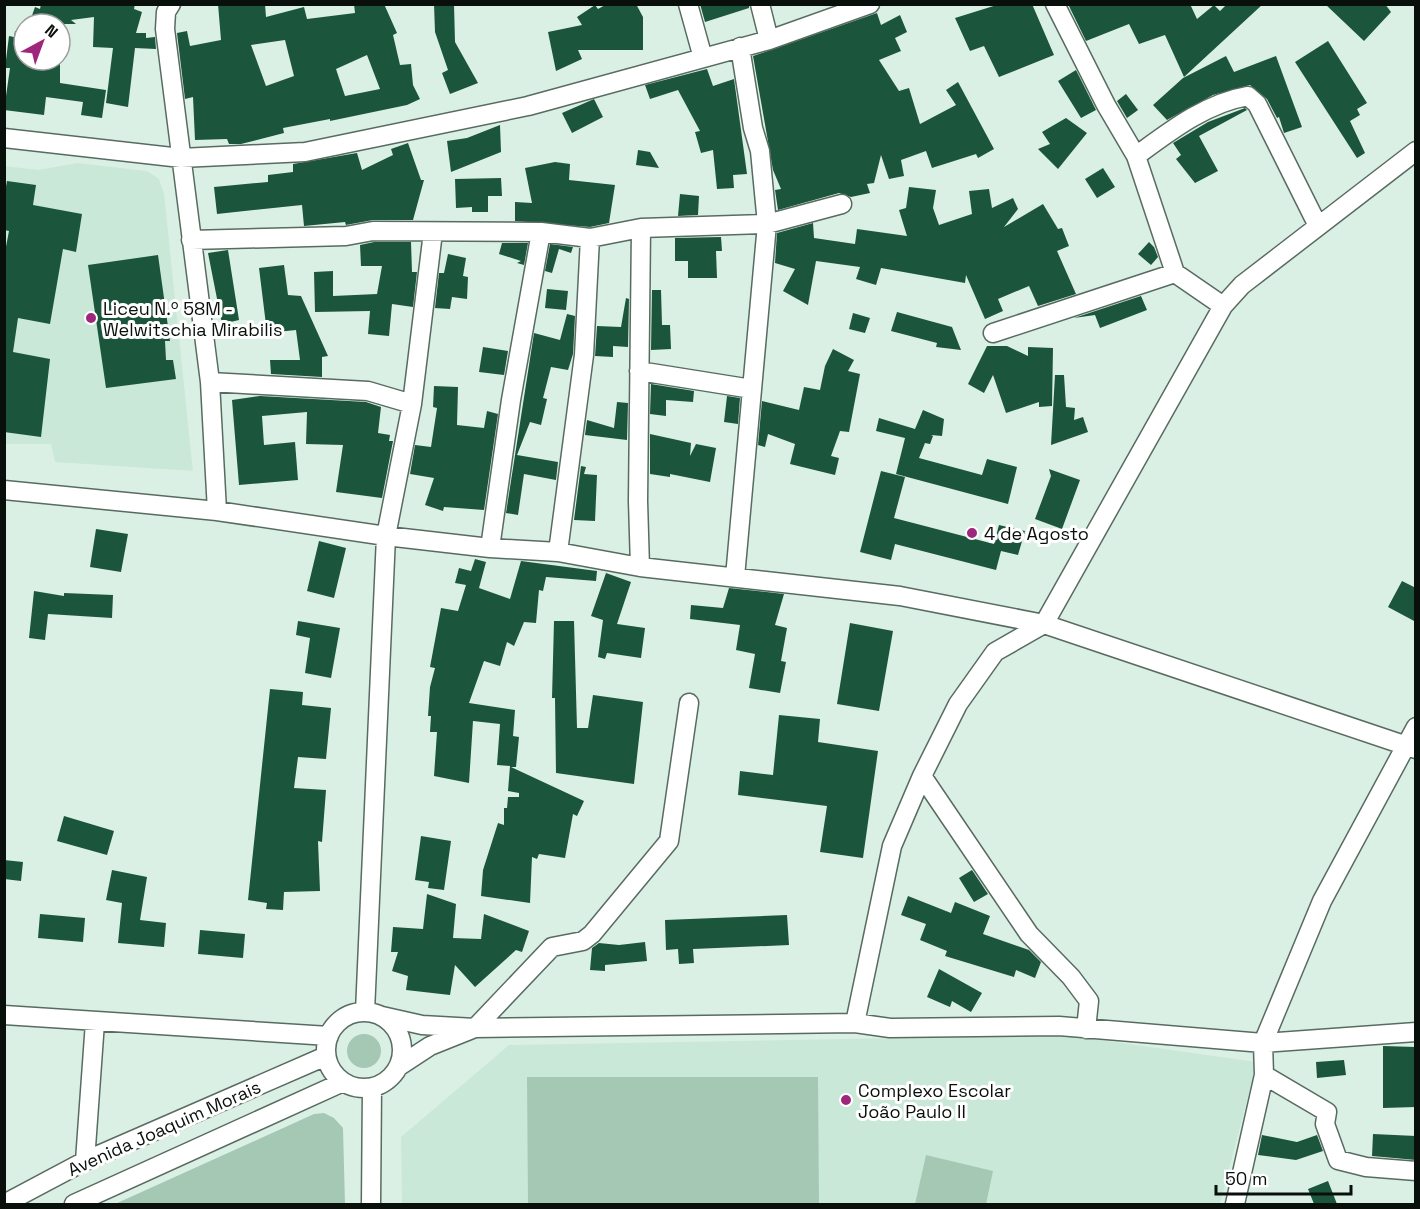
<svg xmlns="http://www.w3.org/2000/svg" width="1420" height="1209" font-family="'Space Grotesk',sans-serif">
<rect width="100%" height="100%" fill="#dbf0e4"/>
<path fill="#cae8d8" d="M77,163L147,171L159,179L164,193L193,471L55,462L51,444H5V166L38,170Z
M1064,1035L1257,1062L1220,1204H402L401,1137L509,1045Z"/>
<path fill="#a5c8b5" d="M347 1051a17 17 0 1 1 34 0a17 17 0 1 1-34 0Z
M527,1077H818L819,1204H528Z
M324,1113L334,1118L343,1128L345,1204H115L314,1114Z
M926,1155L993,1171L986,1204H915Z"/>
<path fill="#1b553c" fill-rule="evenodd" d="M41,4H135L134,9L142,12L136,33H146V38L155,37L156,49L135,48L128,107L106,103L113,48L93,47L94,17L71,20L76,24H29L35,7L40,9Z
M218,4H265L266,17L304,7L307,19L355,13L354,4H384L397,33L393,35L400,65L411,64L413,85L420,99L407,105L330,121V119L283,128L284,133L241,144H229L227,139L195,140L193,97L185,99L177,33L187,31L190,46L221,40ZM285,40L294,76L266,86L251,45ZM367,55L380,89L345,96L336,69Z
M434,4H454L455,42L478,83L450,94L442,73L448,70L435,32Z
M607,4H636L643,17V50H578L582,59L556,71L548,32L582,25L577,17L595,5L598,9Z
M700,4H749V8L705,22Z
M1000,4H1032L1054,55L999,77L984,46L970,51L955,18Z
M1068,4H1190L1197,19L1214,5L1220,11L1227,4H1263L1184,77L1165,35L1139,44L1129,24L1086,41Z
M1325,4H1385L1391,12L1364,41Z
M877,13L881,25L900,15L907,32L895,38L901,51L879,60L899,91L909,88L920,124L956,105L946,90L958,82L994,149L978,158L976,154L932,168L926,151L901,160L904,176L889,179L881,155L874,183L867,184L870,193L851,197L839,193L778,210L775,190L781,189L773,170L753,56Z
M15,31L24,32V60H60V83L106,90L102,118L81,115L83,102L46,97L44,115L4,110L10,68H5L9,36L14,37Z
M1328,41L1367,103L1357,109L1360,115L1350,121L1365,153L1357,158L1295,62Z
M1226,56L1234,72L1276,56L1302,127L1284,133L1279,117L1277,118L1267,99L1250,85L1213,95L1167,120L1153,105L1183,78Z
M707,69L713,86L734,79L747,174L733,175L734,188L717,189L713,150L701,153L695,132L700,131L678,90L650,99L645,85Z
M1076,70L1096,110L1081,118L1058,81Z
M1126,94L1138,110L1127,118L1117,101Z
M594,99L603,117L572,133L562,113Z
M1245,108L1247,110L1199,136L1218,171L1195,183L1176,159L1181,155L1173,143L1208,122Z
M1066,118L1087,133L1058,169L1038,149L1050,144L1042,132Z
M500,125L501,152L451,172L447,141L467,138Z
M408,143L421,180H424L413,220H373L346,225L345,222L304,226L302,205L217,214L214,187L268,182V175L293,172V164L357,153L362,170L393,155L391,149Z
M638,150L650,152L659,168L636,165Z
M555,162L570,164L569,180L615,185L609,223L590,227L515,221V202L532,203L525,168Z
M1103,168L1115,187L1097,198L1085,179Z
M501,178L502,196H488V212H472V207L456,208L455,179Z
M7,181L36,185L33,205L82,214L76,252L63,249L50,324L18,318L13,352L50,359L41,437L4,432V257L9,231L4,230V198Z
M909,187L936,190L933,208L939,225L972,214L969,191L989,189L992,208L1013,198L1018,209L1004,227L1043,204L1058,229L1062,228L1069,246L1057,251L1076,294L1038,306L1029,286L998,299L1003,311L985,319L966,275L965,283L881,268L876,285L856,279L860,267L816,261L808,305L783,291L795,269L775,263L777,233L813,223L814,238L855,244L857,229L907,236L899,210L906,208Z
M680,194L699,196L698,215L678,216Z
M721,237L722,251H716L717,278H688V261H675V238Z
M374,242H411L412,272H417L413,307L392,304L389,336L368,334L370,311L315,312L314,272L333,271V296L377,294L382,266H361L360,245Z
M1149,242L1154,247L1158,257L1151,265L1138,254Z
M502,243H528L524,265L517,263L521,261L499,254Z
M550,244L573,247L571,253L559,249L552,273L545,271Z
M228,250L239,320L222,324L208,253Z
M448,254L466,258L463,276L468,277L467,299L452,297L450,309L435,308L439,273H444Z
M158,255L170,341H165L166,360H173L176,379L106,388L88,265Z
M284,265L288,295L301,296L328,356L322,357V377L271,374L270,360H300L296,330L267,333L259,268Z
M547,289L568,291L566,310L545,308Z
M652,290H661L662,325H670L671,349L651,350Z
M1141,296L1147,310L1100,328L1095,315L1074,318Z
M626,298L629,299L628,347L613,346V357L595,356L597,326L621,327Z
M897,312L952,327L961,350L936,347L937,343L891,331Z
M853,313L870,318L865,333L849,329Z
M567,314L575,316L573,354L568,370L551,367L543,398L547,399L541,425L530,422L517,455L558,462L556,480L524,474L518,515L506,513L534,333L560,340Z
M987,346H1007L1028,356V347L1053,348L1052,406L1039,407V402L1006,413L993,375L984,393L968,384Z
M483,347L508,351L504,375L479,372Z
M833,349L854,360L848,371L860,374L849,432L840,431L831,456L839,458L835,475L790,464L795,444L768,434L765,447L758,445L762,401L799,410L804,387L820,390L825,366Z
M1055,375H1064L1066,407L1075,408L1074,420L1083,417L1088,432L1051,445Z
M651,384L694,391L693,402L666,400V416L650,414Z
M434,386L458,387L457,425L484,428L487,411L498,414L484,510L444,507L443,511L425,505L434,478L410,474L415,445L431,447L437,408L433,407Z
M260,396L366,402L381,407L378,433L390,435L389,441H393L382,498L336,492L343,445L306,444L307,412L262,416L264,445L295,442L298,480L239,485L232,400Z
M727,396L740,398L738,424L724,422Z
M617,402L628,403L627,440L585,435L587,420L614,428Z
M923,410L944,419L942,436L931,435L933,436L930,444L925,443L919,458L982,475L987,459L1017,467L1008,504L896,474L905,438L876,431L879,418L915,429Z
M650,434L691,443L690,456L696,444L716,448L710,482L670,474V477L650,474Z
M581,466L586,467L584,474L597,475L595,521L574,520Z
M1049,469L1080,480L1062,529L1035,519L1051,476Z
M881,471L905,477L894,518L994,544L999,525L1025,531L1018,555L1001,551L996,570L895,544L891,560L860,552Z
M96,529L128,534L121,572L90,567Z
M319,541L346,548L334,598L307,591Z
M475,559L486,562L479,588L510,599L521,561L597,571L596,581L546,577L543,591L539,590L536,623L524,622L514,646L507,642L500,666L484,661L469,703L515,710L513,736L519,737L516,767H511L584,801L577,816L573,814L565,858L539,854L537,859L532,857L530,903L481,896L483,870L498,823L504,825V808H507L508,797H519V793L508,791L510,766L497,765L500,724L473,721L469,783L434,776L437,732H430L431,716H428L430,687L435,668L430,667L441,608L458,611L466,585L455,583L459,568L471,571Z
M606,573L631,582L617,624L645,628L641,658L607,653L605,659L598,657L603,620L591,616Z
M1402,581L1416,588V622L1388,607Z
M729,588L784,594L775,625L787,628L781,661L786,662L780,693L749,688L755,654L736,650L740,625L690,619L691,605L723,608Z
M34,591L64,596V593L113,595L112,618L48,614L45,640L29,638Z
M298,621L340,628L331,678L305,673L310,638L296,635Z
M554,621H574L577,728H588L593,695L643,702L634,784L556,773L555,698H552Z
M850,623L893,631L879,711L837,704Z
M270,689L303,692L302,705L331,708L326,759L298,757L294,788L326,790L322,842L318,841L320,891L284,892L283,910L266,909L267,903L248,900Z
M779,715L820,719L818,742L878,751L863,858L820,852L827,806L738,795L740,771L773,775Z
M64,816L114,831L107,855L57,841Z
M421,836L451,841L444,890L428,888L429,882L415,880Z
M4,860L23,862L21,881L4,879Z
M112,870L147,877L140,920L166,923L164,947L118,943L122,903L106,900Z
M972,870L988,894L974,902L959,878Z
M427,894L456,904L453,938L481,939L484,914L529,931L522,952L516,950L475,987L455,965L450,995L406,990L408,976L392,971L398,952H391L393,927L423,929Z
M908,896L951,913L955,902L990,916L983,934L1029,950L1041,962L1035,978L1016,970L1014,977L945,956L947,951L920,940L926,924L901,915Z
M40,914L85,918L83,942L38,938Z
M787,915L789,945L693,949L694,963L679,964L678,949L666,950L665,920Z
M200,930L245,934L243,958L198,954Z
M645,942L647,961L605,965V971L590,970L592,948L599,943L619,945Z
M939,969L982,993L971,1012L952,1001L950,1007L927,997Z
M1383,1046L1416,1047V1107L1383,1108Z
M1344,1060L1346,1075L1317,1078L1316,1062Z
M1373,1134L1416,1136V1160L1372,1156Z
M1262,1135L1297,1142L1317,1135L1323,1151L1296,1160L1258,1155Z
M1328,1181L1337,1204H1314L1308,1189Z"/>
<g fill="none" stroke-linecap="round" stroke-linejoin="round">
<defs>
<path id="minor" d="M171,4L166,12L165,29L210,382L217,511
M688,4L703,58
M760,4L769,40
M1055,4L1106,105L1136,156L1175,273L1223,306
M4,138L181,158L305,152L528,106L769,40L870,4
M1136,156C1170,131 1206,103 1248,96L1257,104L1318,226
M191,240L346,236L373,231L541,232L590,238L641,228L767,224L842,204
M993,333L1175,273
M639,371L752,389
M210,382L368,391L412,404
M4,490L217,511L386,536L490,548L558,552L640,567L900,596L1044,624L1416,749
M490,548L511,400L541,232
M558,552L584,355L590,238
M640,567L638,501L641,228
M735,577L767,224L760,151L753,128L740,47
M922,776L1029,934L1071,977L1089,1001L1086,1029
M365,1012L386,536L412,404L433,232
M326 1050a38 38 0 1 1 76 0a38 38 0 1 1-76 0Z
M4,1015L329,1036
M382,1016L422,1025L475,1028L430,1046L398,1067
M855,1023L892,846L922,776L958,704L995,652L1044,624L1223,306L1242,285L1416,151
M475,1028L855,1023L890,1028L1059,1026L1263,1043L1416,1032
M475,1028L552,947L583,941L592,934L669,841L689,703
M1264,1075L1327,1112L1325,1124L1338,1160L1366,1167L1416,1171
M85,1161L95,1022
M4,1204L85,1161L326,1056
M74,1204L343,1082
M371,1204L372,1087
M1235,1204L1264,1075L1263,1043L1322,901L1416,727"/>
</defs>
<use href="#minor" stroke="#586b61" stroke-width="21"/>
<use href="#minor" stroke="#fff" stroke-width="18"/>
</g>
<g fill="#9f267d" stroke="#fff" stroke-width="2">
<circle cx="91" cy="318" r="6"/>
<circle cx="972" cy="533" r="6"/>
<circle cx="846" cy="1100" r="6"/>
</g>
<g text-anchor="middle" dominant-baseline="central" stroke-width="6" stroke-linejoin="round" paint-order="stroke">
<g font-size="18" fill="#09100c" stroke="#fff" text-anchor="start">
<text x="103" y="308">Liceu N.º 58M -<tspan x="103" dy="21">Welwitschia Mirabilis</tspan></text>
<text x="984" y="533">4 de Agosto</text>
<text x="858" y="1090">Complexo Escolar<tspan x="858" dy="21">João Paulo II</tspan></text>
</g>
<g font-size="18" fill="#09100c" stroke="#fff">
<text transform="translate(164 1128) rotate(-24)">Avenida Joaquim Morais</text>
</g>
</g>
<rect width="1420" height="1209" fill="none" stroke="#09100c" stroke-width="12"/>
<g transform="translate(42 42) rotate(41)"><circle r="28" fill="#ffffff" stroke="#9d9f9e" stroke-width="1.5"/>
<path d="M0-4.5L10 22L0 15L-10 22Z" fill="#9f267d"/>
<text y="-9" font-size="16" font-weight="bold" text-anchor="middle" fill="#09100c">N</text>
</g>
<path d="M1216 1185v9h135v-9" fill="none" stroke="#09100c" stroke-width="3"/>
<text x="1225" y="1185" font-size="18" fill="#09100c" stroke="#ffffff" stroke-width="4.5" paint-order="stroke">50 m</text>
</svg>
